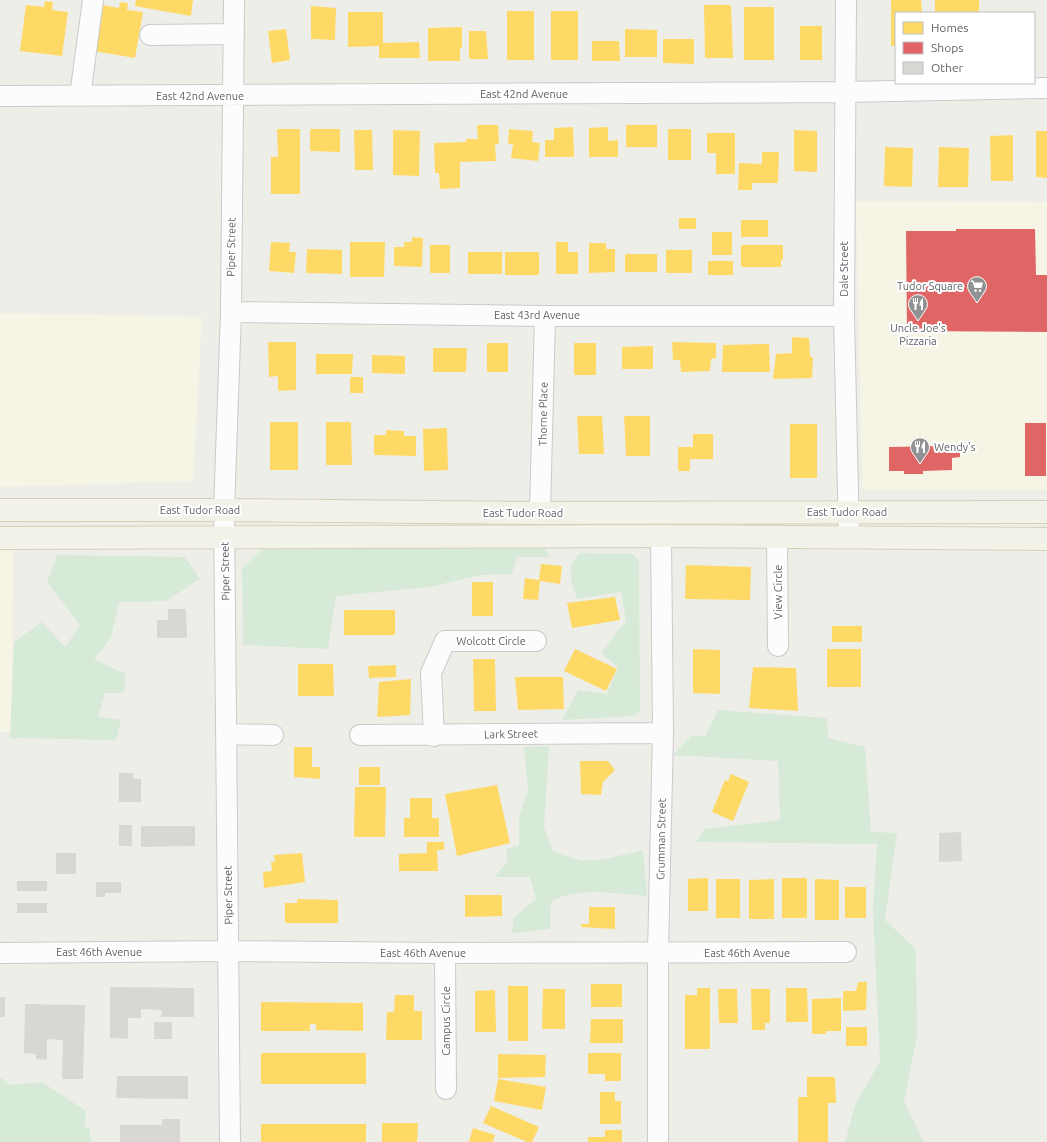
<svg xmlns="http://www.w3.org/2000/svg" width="1047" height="1142" font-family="Ubuntu,sans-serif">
<rect width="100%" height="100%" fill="#eeeee9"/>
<path fill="#f6f4e4" d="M856,201L1047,202V490H862Z
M0,313L202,317L193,481L0,487Z
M0,550H13L12,732H0Z"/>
<path fill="#d7ead7" d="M543,547L551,557H517L512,574L481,575L429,587L336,596L328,649L243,645L242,569L262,549Z
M580,553L633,554L639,561L640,711L634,716L562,720L578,690L607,694L618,667L601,653L626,621L621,592L577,599C571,580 565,568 580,553Z
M57,555L185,557L200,579L166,601L119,602L111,638L94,659L126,674L124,693H105L98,717L121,720L116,740L10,738L14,642L42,622L65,647L80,625L47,582Z
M718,710L827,718L828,738L865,747L871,832L897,833L885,920L916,949L917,1036L904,1102L924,1142H845L856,1103L880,1062L873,911L877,844L696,842L704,829L780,820L778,761L673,755L691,736H705Z
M549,746L544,827L553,851L581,861L605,859L643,850L647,896C621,894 573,886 551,902L550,929L512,933L514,917L536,899L530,877H494L507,863L506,849L519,845V816L528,791L524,747Z
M0,1077L10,1085L42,1082L86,1111L85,1126L89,1128L92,1142H0Z"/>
<path fill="#ffd966" d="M136,0H193L191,16L135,6Z
M891,0H921L922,11V13H896V46H891Z
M935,0H979V13H935Z
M45,1L53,2L52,10L68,12L62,56L20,51L26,5L44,7Z
M120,2L128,3L127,10L143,12L135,58L94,51L102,5L119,8Z
M704,5H731L733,58H705Z
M311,6L336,8L335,40L311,39Z
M744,7H774V60H744Z
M507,11H534V60H507Z
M551,11H578V60H551Z
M348,12H383V43L419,42L420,58H379V46L348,47Z
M800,26H822V60H800Z
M462,27V48H460V61H428V28Z
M286,29L290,60L272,63L268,31Z
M625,29L657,30V57H625Z
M469,31H486L488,59H469Z
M663,39H694V64L663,63Z
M592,41H619L620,61H592Z
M477,125H498L499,144H495L496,161L460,162V188L440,189L439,173H435L434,143L466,142V139H478Z
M626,125H657V147H626Z
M573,127L574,157H545V140H554V128Z
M608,127V141L618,140V157H589V128Z
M277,129H300V194H271V157H278Z
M310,129H340V152L310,151Z
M509,129L533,131L532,142L540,143L538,161L511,158L513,144H508Z
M668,129H691V160H668Z
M354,130H372L373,170H355Z
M393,130L420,131L419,176L393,175Z
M794,130L817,131V172L794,171Z
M1036,131H1047V178L1036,177Z
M707,133H735V174H716V153H707Z
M1013,135V181H991L990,136Z
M885,147L913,148L912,187L884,186Z
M939,147L969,148L968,187H938Z
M762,152H779L778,183H752V190H738L739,163L762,164Z
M679,218H696V229H679Z
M741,220H768V237H741Z
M712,232H732V255H712Z
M412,237L423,238L422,267L394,266V247H404V242H412Z
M271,242L290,243L289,252H296L294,273L269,271Z
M350,242H385L384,277H350Z
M556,242H568V252H578V274H556Z
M589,243H606V249H615V272L589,273Z
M430,245H450V273H430Z
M741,245H783V260H781V267H741Z
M307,249L342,250V274L306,273Z
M666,250H692V273H666Z
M468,252H502V274H468Z
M505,252H539V275H505Z
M625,254H657V272H625Z
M708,261H733V275H708Z
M792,337L809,338L810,357H813L812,378L773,379L776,354L792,353Z
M268,342H296V390L278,391V376L269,377Z
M672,342L716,343V358L711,359L710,371L681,372L680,360H673Z
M487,343H508V372H487Z
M574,343H596V375H574Z
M769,344L770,372H722L723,345Z
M653,346V369H622V347Z
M433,348H467L466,372H433Z
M316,354H353L352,374H316Z
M372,355L405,356V374L372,373Z
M350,377H363V393H350Z
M577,416H602L604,454H579Z
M624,416H650V456H626Z
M270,422H298V470H270Z
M326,422H351L352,465H326Z
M790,424H817V478H790Z
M447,428L448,470L424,471L423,429Z
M386,430L404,431V436H416V456L374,455V435H386Z
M693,434H713V459H690V471H678V447H693Z
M541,564L562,566L560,584L540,581L538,600L523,599L525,578L539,580Z
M686,565L751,567L750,600L685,599Z
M472,582H493V616H472Z
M615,597L620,620L572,628L567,603Z
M344,610H395V635H344Z
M832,626H862V642H832Z
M575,649L617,669L606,691L564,671Z
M693,649L720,650V694L693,693Z
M827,649H861V687H827Z
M473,659H495L496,711H474Z
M298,664H333L334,696H298Z
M396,665V677L369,678L368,666Z
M753,667L796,668L798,711L749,708Z
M515,677H563L564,709L518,710Z
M411,679L410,715L377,717L379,682Z
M294,747H312V767H320V779L294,777Z
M580,761H608L615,770L603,782L601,795L581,794Z
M359,767H380V785H359Z
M731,774L749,782L733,821L712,812L725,780L728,781Z
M497,785L510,843L457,856L445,794Z
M355,787H386L385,837H354Z
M410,798H432V818H439V837H404V818H410Z
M427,842H444V850H437L438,871H399V854L427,853Z
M302,853L305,882L264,888L263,872L272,871L271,862H275L274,855Z
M708,878V911H688V879Z
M782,878H807V918H782Z
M716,879H740V918H716Z
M774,879V919H749V880Z
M815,879L839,880V920H815Z
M845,887H866V918H845Z
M465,895H502V916L465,917Z
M297,899L338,900V923H285V903H297Z
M589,907H615V929L581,927V924H589Z
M858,982H867L866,1010L843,1011V991H856Z
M591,984H622V1007H591Z
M508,986H528V1041H508Z
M697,988H710V1049H685V995H697Z
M786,988H807L808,1022H786Z
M543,989H565V1029H542Z
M718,989H737L738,1023H719Z
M751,989H770V1023H765V1030H752Z
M495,990L496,1032H475V991Z
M395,995H414V1011H422V1040H386L387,1012H394Z
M841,998V1031H826V1034H812V999Z
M261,1002L363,1003V1031L316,1030V1024H310V1031H261Z
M591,1019H623V1043H590Z
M846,1027H867V1046H846Z
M261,1053H366V1084H261Z
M588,1053H621V1081H605V1074H588Z
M498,1054L546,1055L545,1077L498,1078Z
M807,1077H835L836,1103H828V1142H798V1097H807Z
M498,1079L546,1087L542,1110L494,1101Z
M600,1092H615V1101H621V1124H600Z
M491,1106L539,1127L532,1142H527L483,1123Z
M382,1123H418L417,1142H382Z
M261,1124H366V1142H261Z
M473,1128L495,1135L493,1142H469Z
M605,1130H622V1142H588V1137H605Z"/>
<path fill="#e06666" d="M956,229H1035L1036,275H1047V332L907,331L906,231H956Z
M1025,423H1046V476H1025Z
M945,446V448H960V457L952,458V470L923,471V474H904V471H889V447Z"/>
<path fill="#d8d7d4" d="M168,609H186L187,638H157V620H168Z
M119,773H133V779H141V802H119Z
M119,825H132V846H119Z
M141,826H195V846L141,847Z
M961,832L962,861L939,862V833Z
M56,853H76V874H56Z
M17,881H47V891H17Z
M96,882H121V893H105V897H96Z
M17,903H47V913H17Z
M110,987L194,988V1017H161L162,1010L141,1009V1018H128V1039L110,1038Z
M0,997H5V1017H0Z
M25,1004L85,1005L83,1079H62L63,1040L47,1039V1060L36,1059V1054L24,1053Z
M154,1022H172V1039H154Z
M117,1076H188V1099L116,1098Z
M162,1119H180V1142H120V1125H162Z"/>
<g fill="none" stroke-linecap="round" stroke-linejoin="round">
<defs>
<path id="minor" d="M846,0L844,316L849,537
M150,35L234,34
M0,96L845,92L1047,88
M80,96L93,0
M231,312L545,316H844
M540,513L545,316
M777,537L778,646
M226,734L273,735
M360,735L663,733
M434,736L431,673L445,641H536
M0,953L228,951L445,953L846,952
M445,953L446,1089
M230,1142L224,510L231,312L234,0
M658,1142V953L663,733L661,536"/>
<path id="major" d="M0,510H224L540,513L1047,512
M0,538L661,536L1047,539"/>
</defs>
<use href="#minor" stroke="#cacaca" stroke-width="22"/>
<use href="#major" stroke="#d5d0b8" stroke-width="24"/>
<use href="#minor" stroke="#fcfcfc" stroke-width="20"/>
<use href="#major" stroke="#f3f2e9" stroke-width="22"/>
</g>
<defs>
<symbol id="supermarket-pin" viewBox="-11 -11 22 30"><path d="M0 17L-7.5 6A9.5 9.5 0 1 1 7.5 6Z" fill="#919294" stroke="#fff"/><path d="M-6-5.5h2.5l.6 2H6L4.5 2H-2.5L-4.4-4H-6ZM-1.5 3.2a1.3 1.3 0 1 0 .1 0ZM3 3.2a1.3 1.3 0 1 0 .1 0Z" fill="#fff"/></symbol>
<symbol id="restaurant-pin" viewBox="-11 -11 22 30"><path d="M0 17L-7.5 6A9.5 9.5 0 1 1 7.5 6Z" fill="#919294" stroke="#fff"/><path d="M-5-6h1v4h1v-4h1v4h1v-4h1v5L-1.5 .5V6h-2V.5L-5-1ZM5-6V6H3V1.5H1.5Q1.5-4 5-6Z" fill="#fff"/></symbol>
</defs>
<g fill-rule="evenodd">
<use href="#supermarket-pin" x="966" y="275" width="22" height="30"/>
<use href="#restaurant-pin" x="907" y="293" width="22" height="30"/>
<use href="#restaurant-pin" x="909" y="436" width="22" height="30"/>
</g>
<g text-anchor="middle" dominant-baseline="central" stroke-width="4" stroke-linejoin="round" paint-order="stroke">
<g font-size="11" fill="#5f6167" stroke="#fff">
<text x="524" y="94">East 42nd Avenue</text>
<text x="200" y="96">East 42nd Avenue</text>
<text transform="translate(231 247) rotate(-89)">Piper Street</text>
<text transform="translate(844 269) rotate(-90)">Dale Street</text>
<text x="537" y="315">East 43rd Avenue</text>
<text transform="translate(543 414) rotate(-89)">Thorne Place</text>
<text x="200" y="510">East Tudor Road</text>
<text x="847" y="512">East Tudor Road</text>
<text x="523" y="513">East Tudor Road</text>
<text transform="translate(225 571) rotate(-91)">Piper Street</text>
<text transform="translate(778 592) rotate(-90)">View Circle</text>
<text x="491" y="641">Wolcott Circle</text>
<text transform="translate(511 734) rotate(-1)">Lark Street</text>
<text transform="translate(661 839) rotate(-89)">Grumman Street</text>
<text transform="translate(228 895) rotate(-91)">Piper Street</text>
<text x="99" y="952">East 46th Avenue</text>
<text x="423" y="953">East 46th Avenue</text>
<text x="747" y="953">East 46th Avenue</text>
<text transform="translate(446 1021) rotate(-90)">Campus Circle</text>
</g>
<g font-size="11" fill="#5f6167" stroke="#fff" text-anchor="end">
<text x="963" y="286">Tudor Square</text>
<text x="918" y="328" text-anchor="middle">Uncle Joe's<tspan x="918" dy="13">Pizzaria</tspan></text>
<text x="934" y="447" text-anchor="start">Wendy's</text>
</g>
</g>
<rect x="895" y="12" width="140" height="72" fill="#ffffff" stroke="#bfc0c2"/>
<rect x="903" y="22" width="20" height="12" fill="#ffd966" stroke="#bfc0c2"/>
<text x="931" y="32" font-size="12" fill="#5f6167">Homes</text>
<rect x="903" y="42" width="20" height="12" fill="#e06666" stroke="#bfc0c2"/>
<text x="931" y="52" font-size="12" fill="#5f6167">Shops</text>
<rect x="903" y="62" width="20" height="12" fill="#d8d7d4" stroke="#bfc0c2"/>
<text x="931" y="72" font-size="12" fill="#5f6167">Other</text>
</svg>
